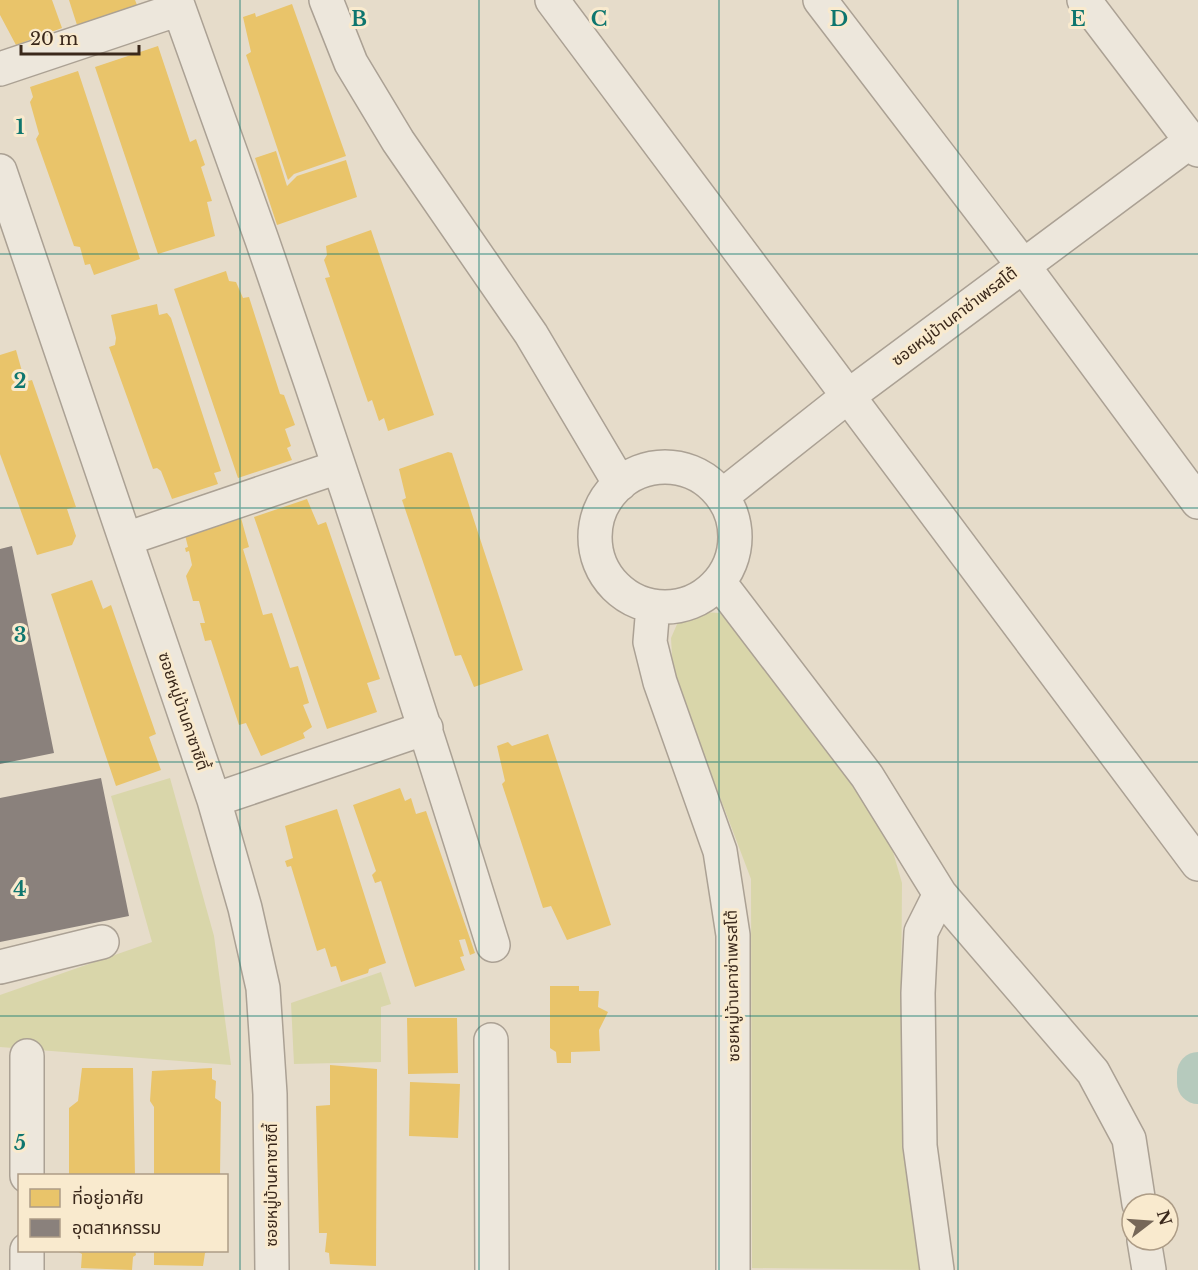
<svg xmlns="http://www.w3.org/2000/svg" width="1198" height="1270" font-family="'Libre Baskerville','Noto Sans Thai',serif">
<rect width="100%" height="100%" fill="#e6dcca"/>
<path fill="#d9d6aa" d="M702,612L720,613L738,626L850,775L889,838L902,883L901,1013L915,1222L921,1270L752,1268L751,879L673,673L671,638L678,622Z
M170,778L214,936L231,1065L0,1047V995L152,942L111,796Z
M381,972L391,1004L381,1007V1062L294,1064L291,1003Z"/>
<path fill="#e9c46a" d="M0,0H52L62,28L16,45L0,15Z
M69,0H135L137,5L77,25Z
M292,4L346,156L294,174L288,180L246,55L251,52L243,17L255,13L256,17Z
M158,46L190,142L196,139L205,165L201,167L212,201L207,202L215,236L158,254L95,67Z
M78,71L140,259L94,275L90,264L85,265L80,247L74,246L36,139L39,134L30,102L33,97L30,87Z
M276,151L287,186L297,176L346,160L357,197L277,225L255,158Z
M371,230L434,415L388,431L384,418L379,421L372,400L368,402L325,278L330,277L324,260L327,255L326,246Z
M226,271L229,281L236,282L243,298L249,297L280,394L284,395L295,425L285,429L291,446L287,448L292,460L238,478L174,289Z
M157,304L159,315L167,313L171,318L221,471L214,473L218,484L172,499L161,471L157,468L153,469L109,347L115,345L116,338L111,315Z
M16,350L25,382L32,380L76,507L67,509L76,536L72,545L37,555L0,454V355Z
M448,452L452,453L523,670L474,687L461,655L455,656L402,500L406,498L399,469Z
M307,499L318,525L326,522L380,679L367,683L377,712L327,729L254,517Z
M241,518L249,547L243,549L263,615L272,613L290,668L298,666L309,703L303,705L312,727L303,733L305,738L261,756L246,723L239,725L211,640L205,641L200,623H205L199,601H193L186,576L192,565L189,551L186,552L185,548L188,547L185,535Z
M92,580L103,609L111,605L156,734L149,737L161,770L116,786L51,594Z
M548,734L611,925L567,940L551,906L543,908L502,784L505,781L497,746L508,742L512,746Z
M400,788L405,801L411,798L416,814L426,811L475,953L470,955L465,939L459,940L464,956L460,957L465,970L415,987L381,881L375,883L372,875L376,871L353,805Z
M337,809L386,963L369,969L368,973L341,982L336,966L331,967L325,948L317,951L291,866L287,867L285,861L293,858L285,826Z
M550,986H579V991H599L598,1007L608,1012L599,1030L600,1051L571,1052V1063H557L556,1052L550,1048Z
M407,1018H457L458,1073L408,1074Z
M330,1065L377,1069L376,1266L330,1264L329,1253L325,1252L327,1233H319L316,1106L330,1105Z
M82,1068H133L135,1176H69V1108L78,1101Z
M212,1068V1079L216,1081L215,1098L221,1102L220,1176H154V1107L150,1101L152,1071Z
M410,1082L460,1084L458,1138L409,1136Z
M75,1250H135L136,1255L133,1257L132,1270L81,1268L82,1254Z
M154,1250H210L205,1253L203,1266L154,1265Z"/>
<path fill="#8a817c" d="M12,546L54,753L0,764V549Z
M101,778L129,916L0,942V798Z"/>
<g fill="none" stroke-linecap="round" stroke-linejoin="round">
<path stroke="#b6cabd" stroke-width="42" d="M1198,1073V1083"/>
<defs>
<path id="minor" d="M176,0C204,80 234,160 262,240C343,474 420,709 493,945
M326,0L351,63L398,141L531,334L620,484
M552,0L1198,864
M820,0L1022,264L1198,502
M1084,0L1198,150
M0,69L179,9
M0,171L214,800L245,908L263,988L270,1094L272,1270
M595 537a70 70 0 1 1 140 0a70 70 0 1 1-140 0Z
M722,496L847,397L1191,141
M126,539L338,467
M719,582L867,776L940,894L1093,1072L1129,1139L1139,1204
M653,606L650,642L660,682L720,851L733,935V1270
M214,800L426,728
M0,967L102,942
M491,1040L492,1270
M27,1176V1056
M1144,1240L1149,1270
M27,1270V1250
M937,1270L920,1146L918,993L921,932L940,894"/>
</defs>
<use href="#minor" stroke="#aba194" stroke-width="36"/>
<use href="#minor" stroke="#ede7dc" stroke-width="33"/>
</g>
<path fill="none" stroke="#0f766e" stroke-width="1.5" stroke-opacity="0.55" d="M240,0V1270M479,0V1270M719,0V1270M958,0V1270M0,254H1198M0,508H1198M0,762H1198M0,1016H1198"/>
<g text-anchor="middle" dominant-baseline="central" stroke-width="6" stroke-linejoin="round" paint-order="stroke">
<g font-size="16" fill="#3a281b" stroke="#f9eace">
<text transform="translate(954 316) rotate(-37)">ซอยหมู่บ้านคาซ่าเพรสโต้</text>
<text transform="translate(184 711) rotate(71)">ซอยหมู่บ้านคาซาซิตี้</text>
<text transform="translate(732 986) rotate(-91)">ซอยหมู่บ้านคาซ่าเพรสโต้</text>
<text transform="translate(271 1185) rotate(-90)">ซอยหมู่บ้านคาซาซิตี้</text>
</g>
</g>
<g font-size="20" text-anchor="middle" font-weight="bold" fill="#0f766e" stroke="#f9eace" stroke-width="6" stroke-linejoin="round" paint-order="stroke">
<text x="359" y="26">B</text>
<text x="599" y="26">C</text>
<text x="839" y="26">D</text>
<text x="1078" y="26">E</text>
<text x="20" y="134">1</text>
<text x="20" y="388">2</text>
<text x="20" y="642">3</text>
<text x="20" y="896">4</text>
<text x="20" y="1150">5</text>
</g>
<rect x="18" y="1174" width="210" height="78" fill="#f9eace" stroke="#ad9c86" stroke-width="1.5"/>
<rect x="30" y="1189" width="30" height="18" fill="#e9c46a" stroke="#ad9c86" stroke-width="1.5"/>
<text x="72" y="1204" font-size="18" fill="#3a281b">ที่อยู่อาศัย</text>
<rect x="30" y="1219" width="30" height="18" fill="#8a817c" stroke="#ad9c86" stroke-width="1.5"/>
<text x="72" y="1234" font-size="18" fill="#3a281b">อุตสาหกรรม</text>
<g transform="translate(1150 1222) rotate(73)"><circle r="28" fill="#f9eace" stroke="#ad9c86" stroke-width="1.5"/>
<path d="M0-4.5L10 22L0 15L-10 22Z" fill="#766758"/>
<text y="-9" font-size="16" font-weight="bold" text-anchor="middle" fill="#3a281b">N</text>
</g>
<path d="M21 45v9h118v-9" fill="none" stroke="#3a281b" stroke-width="3"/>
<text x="30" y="45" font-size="18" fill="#3a281b" stroke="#f9eace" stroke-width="4.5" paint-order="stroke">20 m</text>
</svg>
